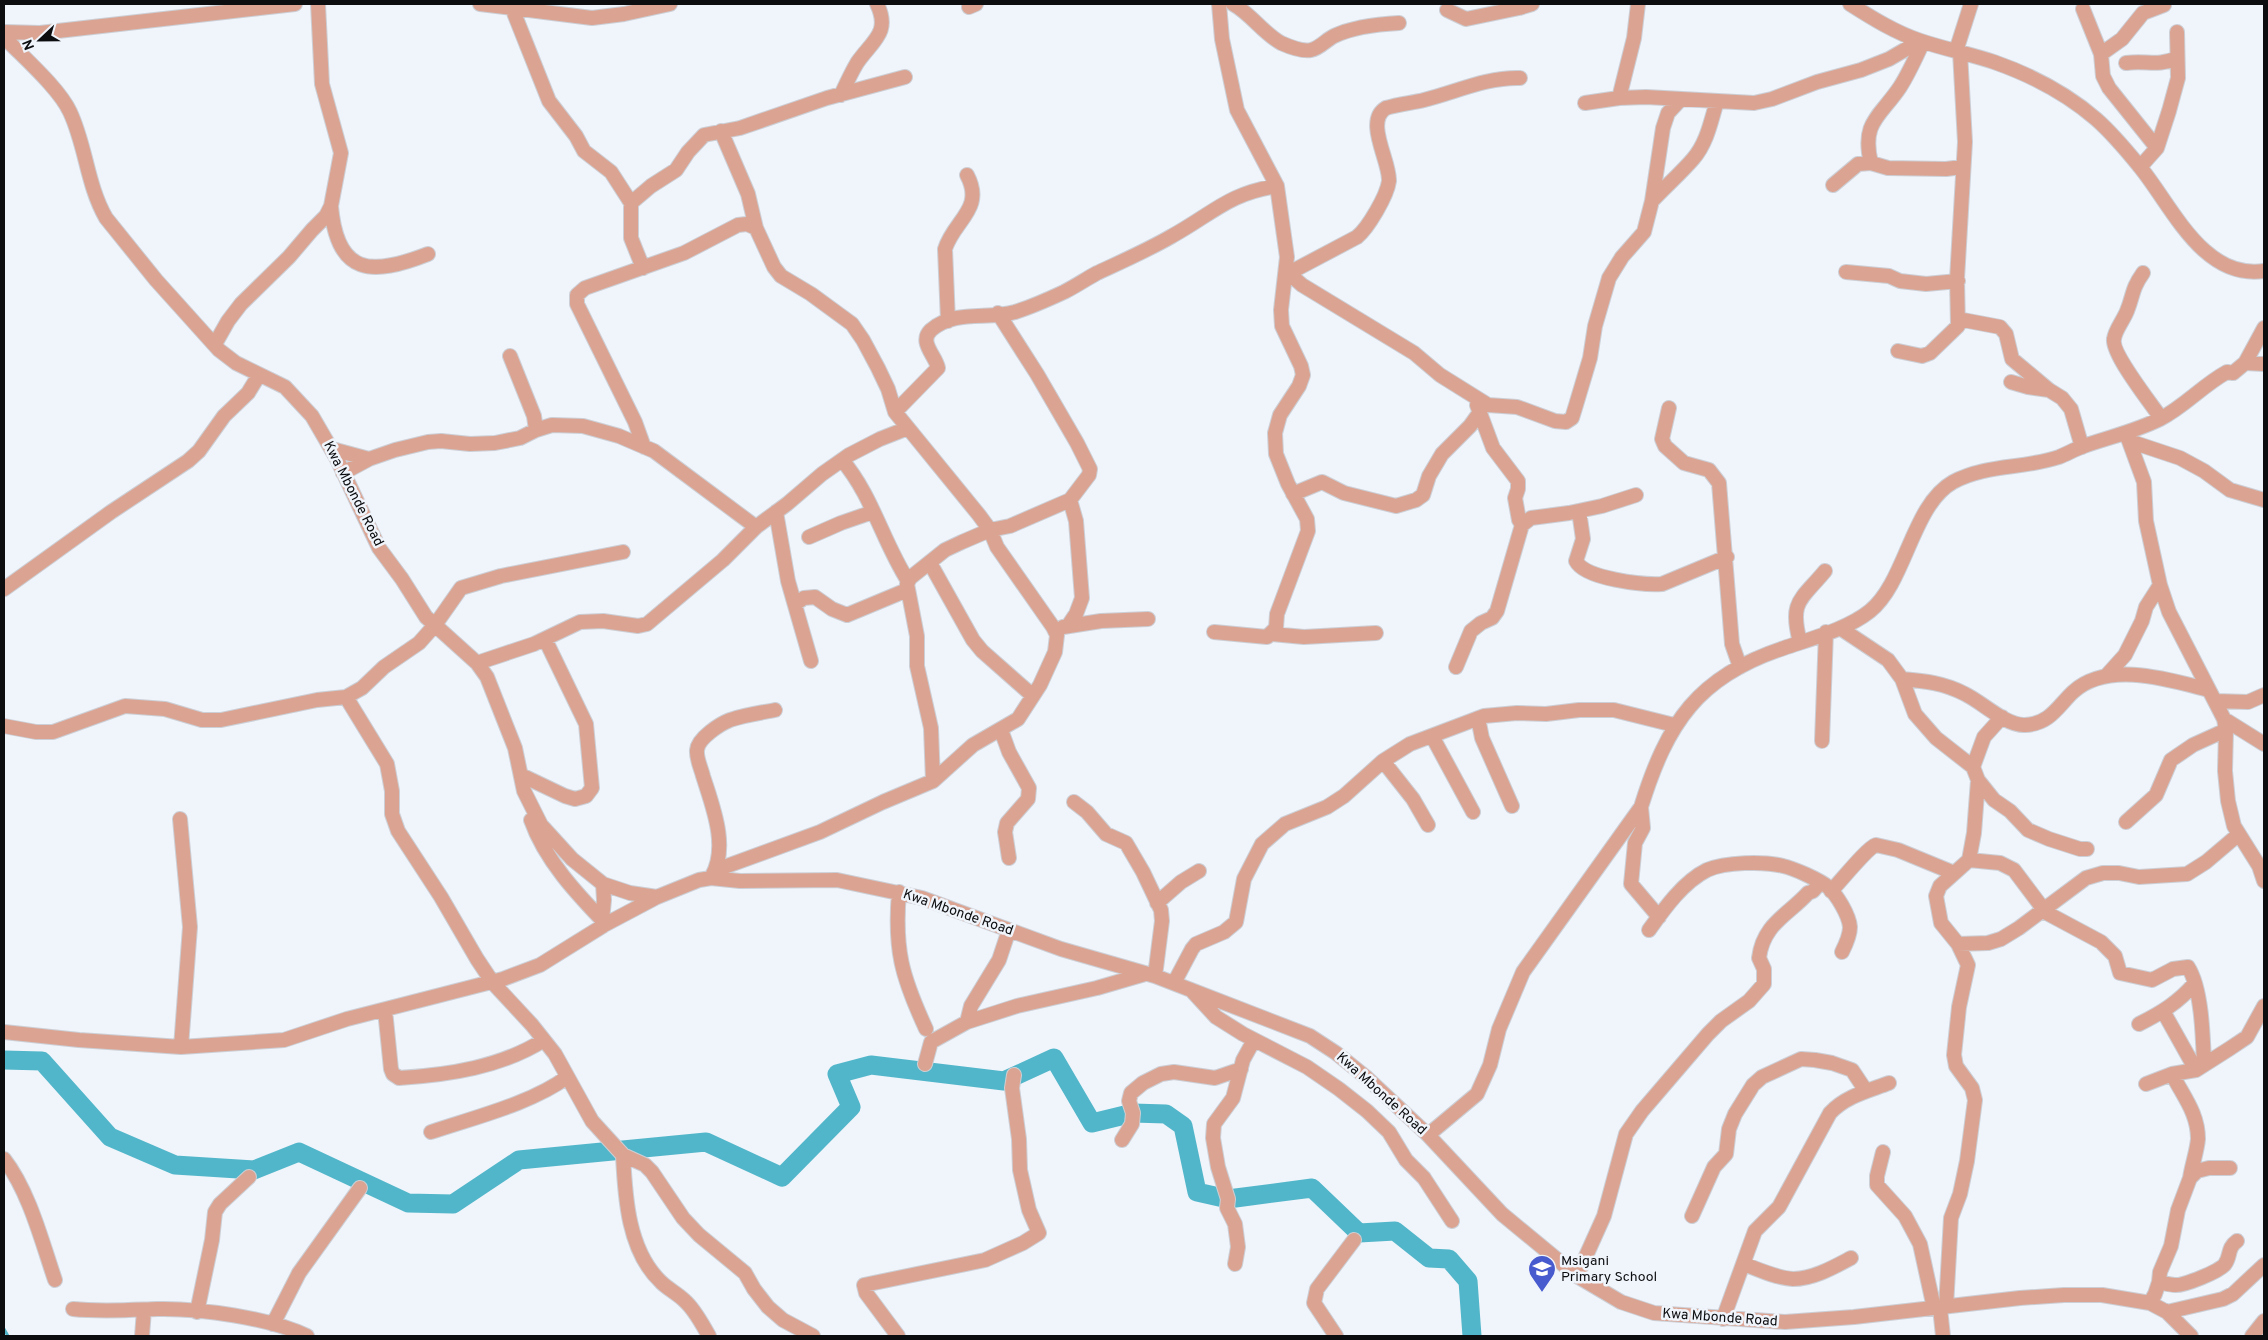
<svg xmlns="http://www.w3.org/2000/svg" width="2268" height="1340" font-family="Overpass,sans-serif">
<rect width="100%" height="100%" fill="#f0f4fb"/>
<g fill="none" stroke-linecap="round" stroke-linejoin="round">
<path stroke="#51b6c9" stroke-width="3" d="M4,1329L8,1336"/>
<path stroke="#51b6c9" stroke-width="19" d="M4,1060L42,1061L110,1137L175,1165L254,1170L299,1152L408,1203L453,1204L519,1160L706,1142L782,1177L851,1107L837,1074L871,1065L1004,1081L1054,1058L1092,1123L1133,1113L1166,1114L1183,1126L1197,1192L1228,1199L1312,1188L1359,1233L1395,1231L1429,1258L1449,1259L1468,1281L1472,1336"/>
<defs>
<path id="minor" d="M480,4L592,18L624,14L670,4
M1233,4C1251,14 1263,33 1281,43C1290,47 1302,52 1311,50C1320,48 1326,40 1334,36C1353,27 1379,24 1399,23
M1850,4C1872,18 1896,33 1921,41C1945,49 1970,54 1994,62C2031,75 2066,93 2096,119C2112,133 2127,151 2140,167C2172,206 2203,280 2264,271
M969,7L976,4
M512,8L549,101L576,136L584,151L611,172L631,203V238L643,268
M2083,9L2101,54L2103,76L2109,88L2157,148
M1447,10L1466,19L1519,8L1532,4
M4,32L40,33L295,4
M4,37C23,57 59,88 70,112C86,146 87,185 106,218L156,280L219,350L236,363L285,387L312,416L337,459L379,548L402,579L426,617L477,663L487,677L515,748L524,791L541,825L572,859L603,884L630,893L657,897
M1956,51L1971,4
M2101,54L2122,39L2143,13L2164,5
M2126,63C2147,60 2157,67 2177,58
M841,95C846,84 851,73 857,63C872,41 891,33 877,4
M1619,98L1634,38L1638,4
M1585,103L1619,98L1646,97L1754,103L1772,99L1817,82L1861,70L1889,59L1920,41
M721,131L748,194L756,228
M1871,163C1861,122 1880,117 1900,87C1909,73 1916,57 1923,42
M2140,167L2157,148L2169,111L2178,78L2177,32
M1833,185L1858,164L1871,163L1888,168L1946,169L1962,167
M1652,201C1665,187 1681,173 1693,159C1707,143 1711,121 1717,101
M631,203L651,186L676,170L688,152L704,135L740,128L827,98L905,77
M331,206C337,276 372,276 428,254
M1286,271L1302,285L1414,353L1440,375L1488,405L1517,407L1555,421L1566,422L1572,418L1576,405L1590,358L1595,326L1609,278L1622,257L1644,232L1652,201L1663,128L1668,113L1681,99
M1846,272L1889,276L1900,281L1926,284L1958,281
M1289,273L1357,237C1368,228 1387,196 1389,181C1390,161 1364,121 1386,108C1399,104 1412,103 1424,100C1456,92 1487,77 1520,78
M2143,273C2131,290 2134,294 2127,311C2123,321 2115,330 2114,339C2111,353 2152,405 2161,418
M1958,319L2000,327L2006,334L2012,359L2049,390
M948,321L945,249C954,220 985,209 967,175
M215,344L228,321L241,304L289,257L312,230L326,216L331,206L341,153L322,84L318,4
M1898,351L1922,356L1930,353L1958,326L1957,279L1965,142L1960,52
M510,356L534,416L536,430
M2245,363L2264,364
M2011,382L2028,387L2049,390L2062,398L2071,409L2082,447
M1477,405L1493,448L1518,481V489L1515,498L1519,520L1522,525
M1669,408L1662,439L1665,446L1684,463L1709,470L1719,483L1732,644L1740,667
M895,412L938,368C936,356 918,342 931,330C955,309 987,320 1015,312C1031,307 1049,299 1064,292C1076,286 1086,279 1097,273C1123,261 1148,250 1172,236C1212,214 1229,193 1277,186
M2126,433L2144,482L2146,521L2160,585L2169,612L2224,719L2226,730L2225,771L2228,801L2234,826L2259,866L2264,881
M2129,441L2180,458L2204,471L2230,490L2264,500
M644,447L635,422L577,304V295L585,288L684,253L738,225L747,224L756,228L774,267L781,276L811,294L852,324L863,340L878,368L888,389L895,412L979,515L990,530L997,547L1053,627L1057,635L1055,652L1040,685L1018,719L973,745L933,781L883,802L820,832L716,870
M332,449L369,459
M842,460C872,495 883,542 908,581
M343,473L369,459L395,450L428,442L441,441L470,444L495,443L520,438L536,430L552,425L583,426L619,436L654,451L756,527
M1293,494L1322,482L1344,493L1396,506L1416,500L1423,495L1429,476L1442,454L1470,426L1480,412
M1579,511L1583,539L1576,561C1585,579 1643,585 1662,584L1727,557
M776,512L788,581L811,661
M809,537L841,523L873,512
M930,563L973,640L982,651L1033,696
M4,589L111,512L188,461L199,451L224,416L248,393L259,375
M795,604L804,598L815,597L832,609L847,615L907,590
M1068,626L1076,614L1082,598L1076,521L1070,500
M1063,627L1101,621L1148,619
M1840,628L1888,660L1902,679L1915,714L1936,738L1973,767L1978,780L1974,833L1969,860L1940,886L1936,896L1941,923L1958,944L1968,965L1959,1007L1954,1055L1956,1066L1972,1088L1975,1100L1967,1161L1960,1194L1951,1218L1946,1307
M1214,632L1267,637L1276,628L1277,614L1308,531L1307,519L1288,484L1276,454L1275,433L1280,415L1299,386L1303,375L1301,366L1282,326L1281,310L1287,257L1277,186L1237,110L1222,39L1219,4
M1272,634L1304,637L1376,633
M1800,642C1789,601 1801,600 1825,571
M477,663L534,644L580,622L603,621L638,626L647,624L723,560L756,527L787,504L822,474L849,455L880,439L908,428
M1456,667L1471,631L1481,623L1492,618L1497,611L1522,525L1531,518L1569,513L1602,506L1636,495
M2107,675L2125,655L2142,621L2146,607L2160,585
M1902,679C1925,681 1944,683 1965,694C1982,702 2006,726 2025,725C2050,724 2058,706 2073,692C2108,660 2170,680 2209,690
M346,697L387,764L392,791V814L398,831L441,897L477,959L493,983L532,1025L555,1054L592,1121L623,1155C625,1197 628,1251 661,1282C668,1289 678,1294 685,1301C695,1310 702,1324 709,1336
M2215,701L2248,702L2264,695
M1478,718L1482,738L1512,806
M2224,719L2264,744
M4,726L36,732H53L125,706L165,709L202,720H221L317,700L346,697L362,688L384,667L419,643L435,625L461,588L501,576L623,552
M1001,730L1009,752L1029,788L1028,799L1007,823L1005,832L1009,858
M1432,736L1473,812
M1822,741L1826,632
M1383,761L1413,799L1428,825
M1973,767L1984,737L2002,717
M521,775L565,796L575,799L586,796L592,788L586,724L545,639
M1978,780L1994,800L2010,811L2028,830L2049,839L2080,849H2087
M933,781L931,728L917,666V636L907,584L910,578L945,550L962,542L990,530L1010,526L1070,500L1089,475L1090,469L1077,443L1037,374L998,313
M1074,802L1087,812L1106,834L1126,843L1143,872L1161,910L1162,921L1155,976
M1641,807L1643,828L1635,843L1631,884L1659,917
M180,819L190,927L181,1047
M531,820C545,860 577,894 606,924
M2126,822L2156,795L2171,760L2193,745L2226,730
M1969,860L2000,863L2014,870L2044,910
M712,876C729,846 712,805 703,776C701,768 696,758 697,750C698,738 720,724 730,720C744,715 760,713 775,710
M1831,891C1841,881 1867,848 1876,845L1898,850L1954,873
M899,892C894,950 902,977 926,1029
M1157,903L1181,882L1199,871
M2043,911L2101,942L2115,956L2120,973L2152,980L2173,969L2188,967C2202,989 2203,1038 2204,1065
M602,920L604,900L603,884
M1649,930C1664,909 1683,882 1707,870C1725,862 1764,861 1783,866C1793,868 1820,880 1828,887C1837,895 1849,915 1850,927C1850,935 1846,944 1842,952
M1958,944L1988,943L2001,939L2019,928L2086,878L2103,873H2119L2139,877L2187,874L2206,862L2239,834
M1174,983L1192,949L1196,944L1224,932L1236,922L1244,879L1262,844L1285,824L1327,807L1344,796L1383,761L1410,744L1484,716L1517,713L1546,714L1579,710H1614L1674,725
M1193,992L1216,1017L1243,1034L1307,1067L1339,1089L1367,1111L1389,1132L1406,1160L1424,1178L1452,1221
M385,1010L391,1069L393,1074L399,1078C449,1075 501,1067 544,1040
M2163,1011L2196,1070
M967,1022L971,1006L999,960L1009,930
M2139,1024C2161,1013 2179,1002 2195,983
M4,1032L79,1040L181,1047L284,1040L347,1019L503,979L540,965L606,924L657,897L699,880L711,878L740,881L837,880L922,898L1061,949L1155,976L1310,1036L1336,1053L1367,1078L1428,1135L1502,1214L1577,1276L1621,1302L1654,1313L1785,1322L1854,1317L2020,1298L2064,1295H2102L2150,1303L2167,1312L2191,1336
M925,1064L931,1042L967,1022L1017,1006L1097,988L1145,974
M2172,1074C2183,1096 2198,1113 2198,1139C2197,1151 2192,1165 2190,1178
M2146,1084L2172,1074L2196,1070L2229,1049L2247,1037L2264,1006
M431,1132C472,1118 533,1103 567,1077
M1428,1135L1477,1094L1490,1065L1499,1029L1523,972L1641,807C1667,723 1698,676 1784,648C1810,639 1848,629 1870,611C1906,582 1912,505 1953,482C1986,464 2024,469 2059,457C2067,454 2075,449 2084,446C2110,437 2136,431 2160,419C2185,406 2203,385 2227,372L2233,373L2245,363L2264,328
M1122,1140L1132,1124L1133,1113L1129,1101L1131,1093L1143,1083L1161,1074L1174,1072L1215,1078L1241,1069
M1883,1152L1877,1176V1185L1905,1216L1920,1244L1934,1308
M623,1155L645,1165L652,1172L683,1218L699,1235L745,1273L754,1289L768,1307L783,1320L813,1336
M4,1159C29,1191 42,1242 55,1280
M1692,1216L1714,1167L1726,1154L1729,1129L1735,1114L1753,1085L1762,1077L1801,1059L1815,1060L1832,1063L1852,1070L1866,1091
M1235,1264L1238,1247L1235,1224L1227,1208L1228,1199L1218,1167L1213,1138L1214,1124L1233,1098L1243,1060L1254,1040
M1744,1264C1759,1270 1777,1278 1793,1279C1813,1279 1834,1267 1851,1258
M1577,1276L1604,1216L1626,1134L1642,1111L1708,1034L1721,1021L1749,1001L1764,984V969L1759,958C1763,924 1788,915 1808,893L1813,891L1820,883
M2159,1282C2164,1283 2170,1285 2175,1285C2183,1286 2221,1271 2225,1264C2231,1256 2227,1248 2237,1241
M2150,1303L2155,1294L2159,1282L2160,1272L2171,1246L2178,1210L2190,1178L2197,1171L2209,1168H2230
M1940,1308L1943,1336
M73,1309C101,1312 129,1310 157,1309C199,1308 270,1318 307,1336
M197,1312L212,1240L215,1212L220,1204L249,1177
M2167,1312L2223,1299L2233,1294L2264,1265
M1723,1319L1755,1231L1779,1207L1830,1113C1846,1096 1868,1091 1889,1083
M273,1324L299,1273L360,1188
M142,1336L144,1310
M898,1336L866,1293L864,1285L985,1260L1023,1243L1039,1233L1029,1210L1020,1170L1019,1139L1012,1088L1014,1075
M1336,1336L1314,1303L1317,1289L1354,1240
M2252,1336L2264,1321"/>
</defs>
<use href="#minor" stroke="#cccfd5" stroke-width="16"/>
<use href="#minor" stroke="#dba492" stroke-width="14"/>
</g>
<defs>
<symbol id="school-pin" viewBox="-11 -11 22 30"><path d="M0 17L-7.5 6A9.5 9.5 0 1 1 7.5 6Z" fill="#475ace" stroke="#f0f4fb"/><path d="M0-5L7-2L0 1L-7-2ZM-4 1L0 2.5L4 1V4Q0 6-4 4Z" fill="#fff"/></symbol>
</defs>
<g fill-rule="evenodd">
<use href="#school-pin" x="1526" y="1253" width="32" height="43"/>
</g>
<g text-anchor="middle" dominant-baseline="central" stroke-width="5" stroke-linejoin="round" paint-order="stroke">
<g font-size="14" fill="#0c0d0f" stroke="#f0f4fb">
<text transform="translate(353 494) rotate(63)">Kwa Mbonde Road</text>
<text transform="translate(958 913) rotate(19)">Kwa Mbonde Road</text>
<text transform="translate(1381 1094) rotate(42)">Kwa Mbonde Road</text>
<text transform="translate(1720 1318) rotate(4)">Kwa Mbonde Road</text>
</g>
<g font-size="14" fill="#0c0d0f" stroke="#f0f4fb" text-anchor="start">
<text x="1561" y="1261">Msigani<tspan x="1561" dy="16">Primary School</tspan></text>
</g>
</g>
<rect width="2268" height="1340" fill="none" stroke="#0c0d0f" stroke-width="10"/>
<g transform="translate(40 40) rotate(248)" stroke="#f0f4fb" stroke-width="4" paint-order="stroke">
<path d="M0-4L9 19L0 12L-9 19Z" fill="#0c0d0f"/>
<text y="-8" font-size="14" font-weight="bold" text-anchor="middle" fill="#0c0d0f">N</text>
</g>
</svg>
